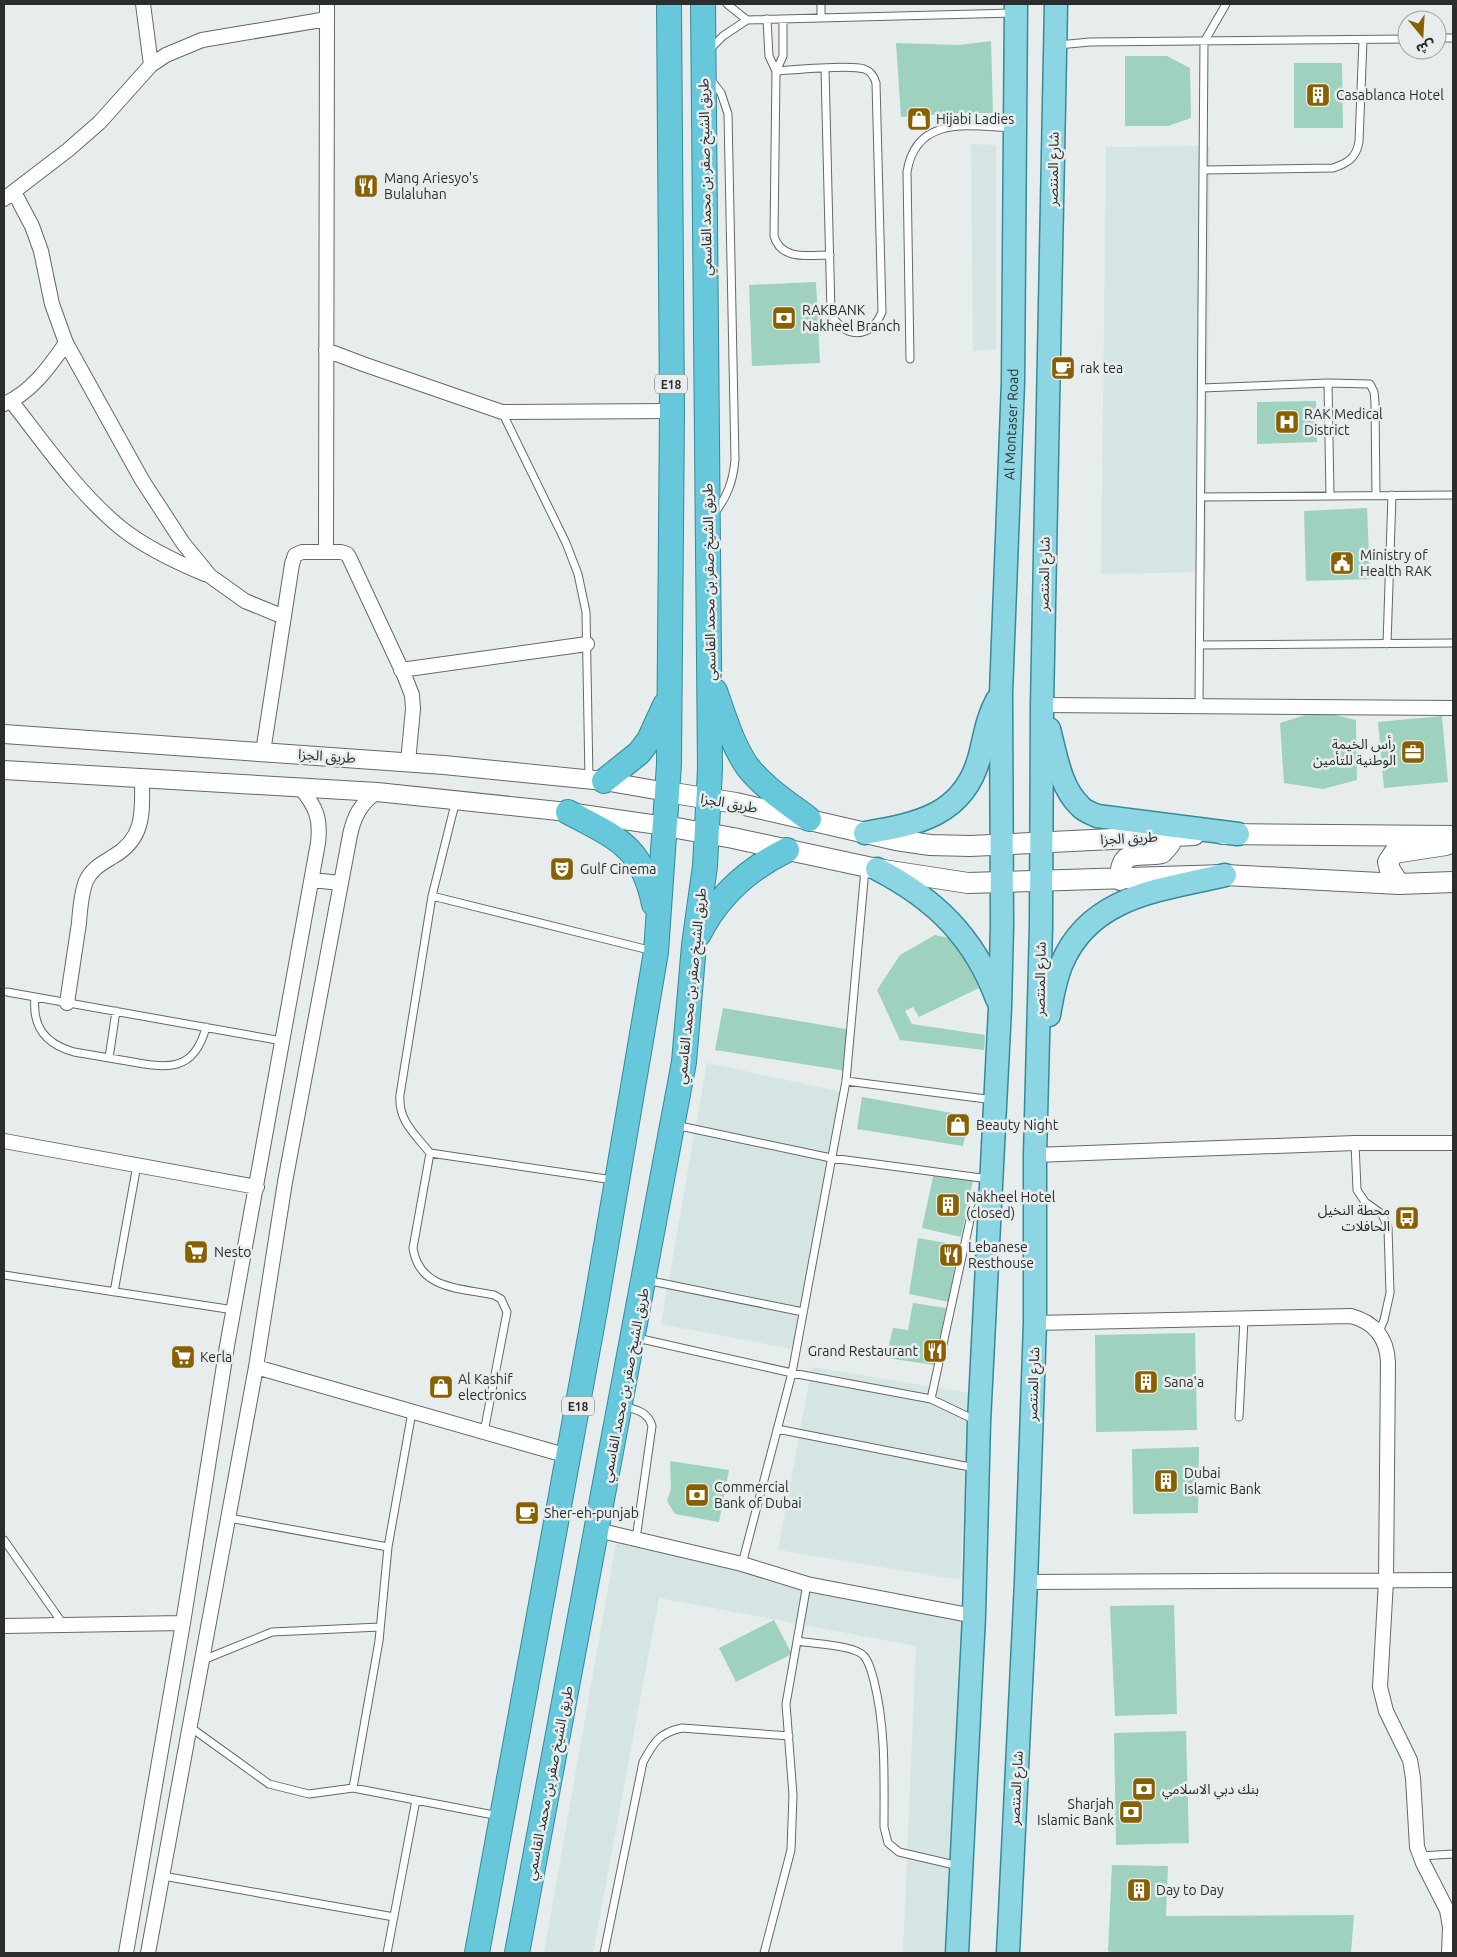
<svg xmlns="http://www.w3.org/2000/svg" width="1457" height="1957" font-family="Ubuntu,'Noto Sans Arabic',sans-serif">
<rect width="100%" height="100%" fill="#e6edec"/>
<path fill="#d4e5e3" d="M971,144L996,145V349L973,351Z
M1210,146L1206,572L1101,574L1106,147Z
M707,1063L843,1092L797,1350L661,1324Z
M812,1367L970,1393L960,1580L778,1550Z
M616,1543L665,1554L977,1612L966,1953H903L916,1646L659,1598L593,1953H544Z"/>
<path fill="#9ed2be" d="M991,41L993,113H962L901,117L896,43L959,45Z
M1125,56H1167L1190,68L1191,118L1168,126H1125Z
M1294,63H1342L1343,128H1294Z
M816,282L820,363L752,366L749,285Z
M1316,401L1317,442L1257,444V402Z
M1367,508L1370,579L1306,581L1304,511Z
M1318,711L1356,720L1357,780L1323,789L1284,783L1280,723Z
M1442,716L1448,782L1384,788L1378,722Z
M935,935L955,939L979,988L919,1017L913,1007L905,1011L912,1024L985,1035L984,1050L900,1040L877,990L900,955Z
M723,1008L852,1030L846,1071L715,1050Z
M862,1097L969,1116L963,1146L857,1129Z
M934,1172L973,1181L961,1237L922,1228Z
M918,1238L958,1245L949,1302L909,1294Z
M913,1303L946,1308L935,1365L886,1358L893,1328L908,1330Z
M1195,1333L1197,1430L1096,1432L1095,1335Z
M1199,1447L1198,1513L1133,1514L1132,1449Z
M670,1461L729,1470L719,1522L675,1514L667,1501L671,1489Z
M1174,1605L1177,1714L1115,1716L1110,1606Z
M774,1620L792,1654L736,1682L719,1648Z
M1186,1731L1189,1843L1116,1845L1114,1733Z
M1112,1865L1168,1866L1166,1916L1354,1915L1351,1953H1114L1108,1951Z"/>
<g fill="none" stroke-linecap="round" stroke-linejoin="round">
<defs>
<path id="service" d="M727,4L747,20
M821,18V4
M767,19L769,56L776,71
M783,19V56L776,71L774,236C781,261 809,255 830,255
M1437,38H1453
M1058,45L1090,42L1407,39
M710,49L723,36L747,20L1014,13
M776,71C793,70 851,64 864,69C871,71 874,76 876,83L882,312C871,340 843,339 831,313L825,69
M711,80L721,93L728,114L735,460C733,482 727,497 714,514
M1204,170L1333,168C1348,163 1356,158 1359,142L1363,40
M910,359L907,172C916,115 969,126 1012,128
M1328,383L1330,496
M1202,388L1328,383L1370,384L1374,392L1375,402L1376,495
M502,412L566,543L578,574L586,612L589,779
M1201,497L1453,495
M1387,644L1392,495
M1200,645L1453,643
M1199,706L1204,42L1226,4
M456,800L432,896L400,1095C398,1121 415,1134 430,1153L613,1180
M432,896L653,951
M7,992L282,1041
M35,997C32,1027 45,1044 74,1052C92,1055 109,1058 127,1061C165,1068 194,1074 206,1027
M109,1058L116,1011
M846,1081L994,1100
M675,1125L831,1158L989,1179
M1355,1143L1357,1190L1365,1202L1382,1214L1388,1228L1390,1293L1384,1320L1379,1332
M430,1153L413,1248C419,1290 461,1288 494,1295L501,1299L507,1312L484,1432
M4,1275L234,1310
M646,1280L803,1312
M114,1292L137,1165
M637,1338L792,1373L931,1399L975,1420
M931,1399L970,1220L984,1199
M624,1406C637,1410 648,1412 652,1426L636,1539
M1239,1417L1244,1319
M777,1429L975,1468
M229,1518L388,1547
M4,1540L63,1624
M742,1564L792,1373L846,1081L865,869
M798,1641C813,1644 855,1645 864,1656C870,1663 872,1674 874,1681C886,1729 884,1778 884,1827L888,1843L899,1852L959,1866
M203,1660L272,1632L380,1627
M190,1727L269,1784L309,1794L353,1788L499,1816
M353,1788L379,1641L388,1547L412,1412
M1420,1856L1453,1854
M163,1876L394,1917
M387,1953L416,1800
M604,1953L643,1762C654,1742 659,1733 682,1728L789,1736
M764,1953L791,1850L793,1795L786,1704L807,1584"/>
<path id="minor" d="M143,4L151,65
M14,192L32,226L41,251L52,304L66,343L142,480L183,543L210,576L245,601L284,617
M4,199L68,150L100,122L151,65L166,55L202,40L327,19
M326,350L363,364L502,412L672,411
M11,401C45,444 78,493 121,528C146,548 176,562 205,574
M4,404C31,393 50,366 66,343
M326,552L327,4
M401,670L587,644
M1042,705L1453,708
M263,752L292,564L295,555L302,552H341L347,554L349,557L405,677L412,695L413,709L408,762
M312,880L341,883
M67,1003C71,976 75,950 79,923C80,909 81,894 86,881C92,868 103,863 114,856C146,837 142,810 142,778
M4,1141L257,1187
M1035,1155L1355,1143H1453
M1035,1323L1351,1316C1374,1322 1387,1338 1388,1362L1386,1581L1380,1687L1386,1711L1410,1760L1413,1778L1417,1847L1423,1863L1447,1910L1450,1927L1449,1953
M256,1367L568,1456
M597,1530L742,1564L807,1584L974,1616
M1026,1582L1453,1580
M4,1626L183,1623
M126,1953L183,1623L227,1346L318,843C321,818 316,807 300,787
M148,1953L256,1367L285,1182L350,835C354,816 361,803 377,792"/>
<path id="tertiary" d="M4,734L444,765L604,781L667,792
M4,770L377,792L568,812L665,826"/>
<path id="secondary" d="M667,792L736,803L896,840L930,845L970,846L1194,835
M665,826L733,838L877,869L968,883L1225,875L1399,884L1453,882
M1223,834L1453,836
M1120,880C1120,846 1139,858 1162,853L1170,844L1171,836
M1399,884L1390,870L1388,862L1394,853L1446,845"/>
<g id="primary">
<path d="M1049,729C1056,755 1060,787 1080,806C1084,811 1091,813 1097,816L1238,834"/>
<path d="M865,833C918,824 965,815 980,755C985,736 987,718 997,700"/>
<path d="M877,869C935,899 974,937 997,999"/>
<path d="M1049,1015C1052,997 1055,979 1062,963C1091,895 1162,890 1225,875"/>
<path id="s1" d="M957,1953L974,1616L979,1422L1000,1008L1002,925L1001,693L1013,382L1016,4"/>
<path d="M1008,1953L1026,1582L1035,1323V1155L1041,926L1042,705L1056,4"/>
</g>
<path id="trunk" d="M715,691C724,716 732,744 747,766C763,787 788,803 809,819
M604,781L639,753L649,740L665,705
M568,812C617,838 642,846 654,904
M699,934C718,896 748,869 787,850
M477,1953L595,1310L656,952L669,764L672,411L669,4
M517,1953L684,1062L694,945L705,866L710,769L703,4"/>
</defs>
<use href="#service" stroke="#636969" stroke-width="9"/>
<use href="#minor" stroke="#636969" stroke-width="16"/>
<use href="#tertiary" stroke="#636969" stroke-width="20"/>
<use href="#secondary" stroke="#636969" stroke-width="22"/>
<use href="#primary" stroke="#388998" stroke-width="25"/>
<use href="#trunk" stroke="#388998" stroke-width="26"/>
<use href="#service" stroke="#fff" stroke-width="7"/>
<use href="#minor" stroke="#fff" stroke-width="14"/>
<use href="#tertiary" stroke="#fff" stroke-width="18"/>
<use href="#secondary" stroke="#fff" stroke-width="20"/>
<use href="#primary" stroke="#8cd6e3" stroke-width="22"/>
<use href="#trunk" stroke="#66c8da" stroke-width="24"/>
</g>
<defs>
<symbol id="building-square" viewBox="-11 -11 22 22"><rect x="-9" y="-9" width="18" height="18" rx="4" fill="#886000" stroke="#e6edec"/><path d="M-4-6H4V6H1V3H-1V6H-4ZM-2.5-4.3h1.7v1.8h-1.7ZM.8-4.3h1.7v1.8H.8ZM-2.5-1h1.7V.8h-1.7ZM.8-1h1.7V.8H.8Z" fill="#fff"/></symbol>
<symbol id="shop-square" viewBox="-11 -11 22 22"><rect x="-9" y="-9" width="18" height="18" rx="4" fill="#886000" stroke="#e6edec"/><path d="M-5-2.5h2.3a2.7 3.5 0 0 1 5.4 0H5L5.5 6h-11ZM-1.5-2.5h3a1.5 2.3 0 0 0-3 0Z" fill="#fff"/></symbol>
<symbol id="restaurant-square" viewBox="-11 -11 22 22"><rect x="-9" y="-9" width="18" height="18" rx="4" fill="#886000" stroke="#e6edec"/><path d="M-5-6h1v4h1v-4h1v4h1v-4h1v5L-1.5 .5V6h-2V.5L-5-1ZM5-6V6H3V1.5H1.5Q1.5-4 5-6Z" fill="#fff"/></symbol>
<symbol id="bank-square" viewBox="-11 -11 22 22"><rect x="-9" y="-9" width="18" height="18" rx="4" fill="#886000" stroke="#e6edec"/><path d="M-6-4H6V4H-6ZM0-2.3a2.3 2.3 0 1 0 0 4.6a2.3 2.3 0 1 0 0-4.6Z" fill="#fff"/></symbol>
<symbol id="cafe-square" viewBox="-11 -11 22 22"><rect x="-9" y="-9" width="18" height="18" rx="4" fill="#886000" stroke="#e6edec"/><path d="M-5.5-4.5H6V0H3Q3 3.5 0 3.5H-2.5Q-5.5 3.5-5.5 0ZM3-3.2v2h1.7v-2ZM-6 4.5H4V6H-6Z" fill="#fff"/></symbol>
<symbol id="hospital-square" viewBox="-11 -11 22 22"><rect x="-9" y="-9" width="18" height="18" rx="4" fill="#886000" stroke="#e6edec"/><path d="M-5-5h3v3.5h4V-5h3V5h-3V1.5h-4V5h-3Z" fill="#fff"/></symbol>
<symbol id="civic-square" viewBox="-11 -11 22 22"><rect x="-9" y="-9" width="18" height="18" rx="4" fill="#886000" stroke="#e6edec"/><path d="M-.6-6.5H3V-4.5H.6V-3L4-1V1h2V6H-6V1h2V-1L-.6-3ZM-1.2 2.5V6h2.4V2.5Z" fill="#fff"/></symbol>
<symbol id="office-square" viewBox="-11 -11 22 22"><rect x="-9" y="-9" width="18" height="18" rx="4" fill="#886000" stroke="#e6edec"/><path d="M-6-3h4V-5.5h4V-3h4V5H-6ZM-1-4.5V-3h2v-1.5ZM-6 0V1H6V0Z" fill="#fff"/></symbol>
<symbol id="theatre-square" viewBox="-11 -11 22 22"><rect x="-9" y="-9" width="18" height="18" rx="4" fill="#886000" stroke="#e6edec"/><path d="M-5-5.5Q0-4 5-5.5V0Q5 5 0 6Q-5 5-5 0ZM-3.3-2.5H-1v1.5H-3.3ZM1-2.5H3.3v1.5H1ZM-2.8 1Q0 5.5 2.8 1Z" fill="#fff"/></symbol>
<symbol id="bus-square" viewBox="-11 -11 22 22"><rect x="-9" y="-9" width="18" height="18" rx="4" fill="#886000" stroke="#e6edec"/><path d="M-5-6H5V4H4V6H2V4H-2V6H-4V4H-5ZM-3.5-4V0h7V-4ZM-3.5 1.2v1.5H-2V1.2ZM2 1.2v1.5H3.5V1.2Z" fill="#fff"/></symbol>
<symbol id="supermarket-square" viewBox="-11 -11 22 22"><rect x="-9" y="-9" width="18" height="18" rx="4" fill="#886000" stroke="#e6edec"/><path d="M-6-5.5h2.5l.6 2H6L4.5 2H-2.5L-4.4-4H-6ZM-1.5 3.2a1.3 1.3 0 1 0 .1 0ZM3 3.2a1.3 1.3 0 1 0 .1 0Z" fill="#fff"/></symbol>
</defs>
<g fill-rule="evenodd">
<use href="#building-square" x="1304" y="81" width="28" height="28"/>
<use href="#shop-square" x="905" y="105" width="28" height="28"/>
<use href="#restaurant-square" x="352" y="172" width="28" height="28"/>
<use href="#bank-square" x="770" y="304" width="28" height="28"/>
<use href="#cafe-square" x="1049" y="354" width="28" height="28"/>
<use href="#hospital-square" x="1273" y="408" width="28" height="28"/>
<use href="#civic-square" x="1328" y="549" width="28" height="28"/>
<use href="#office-square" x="1399" y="738" width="28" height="28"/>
<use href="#theatre-square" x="548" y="855" width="28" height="28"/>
<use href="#shop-square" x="944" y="1111" width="28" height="28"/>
<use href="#building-square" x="934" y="1191" width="28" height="28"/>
<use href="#bus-square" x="1393" y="1204" width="28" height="28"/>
<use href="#supermarket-square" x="182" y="1238" width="28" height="28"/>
<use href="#restaurant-square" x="937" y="1241" width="28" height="28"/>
<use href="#restaurant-square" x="921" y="1337" width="28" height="28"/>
<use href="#supermarket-square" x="169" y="1343" width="28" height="28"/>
<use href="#building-square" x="1132" y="1368" width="28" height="28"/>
<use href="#shop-square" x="427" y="1373" width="28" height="28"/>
<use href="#building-square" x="1152" y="1467" width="28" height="28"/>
<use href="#bank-square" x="683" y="1481" width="28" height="28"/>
<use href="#cafe-square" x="513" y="1499" width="28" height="28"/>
<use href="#bank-square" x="1130" y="1775" width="28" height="28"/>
<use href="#bank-square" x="1117" y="1798" width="28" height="28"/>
<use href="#building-square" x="1125" y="1876" width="28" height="28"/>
</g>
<g text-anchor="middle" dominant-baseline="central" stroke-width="5" stroke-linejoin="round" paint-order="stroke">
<g fill="#e6edec" stroke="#646767" stroke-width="1">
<rect x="655" y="374.5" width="32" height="19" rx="4"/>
<rect x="562" y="1396.5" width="32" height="19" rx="4"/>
</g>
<g font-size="12" font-weight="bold" fill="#2c2e2e">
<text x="671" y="384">E18</text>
<text x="578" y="1406">E18</text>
</g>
<g font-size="14" fill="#2c2e2e" stroke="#e6edec" text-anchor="start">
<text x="1336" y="95">Casablanca Hotel</text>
<text x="936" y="119">Hijabi Ladies</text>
<text x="384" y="178">Mang Ariesyo's<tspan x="384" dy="16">Bulaluhan</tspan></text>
<text x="802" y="310">RAKBANK<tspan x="802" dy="16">Nakheel Branch</tspan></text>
<text x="1080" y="368">rak tea</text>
<text x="1304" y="414">RAK Medical<tspan x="1304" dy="16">District</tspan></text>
<text x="1360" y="555">Ministry of<tspan x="1360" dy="16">Health RAK</tspan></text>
<text x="1396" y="744" text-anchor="end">رأس الخيمة<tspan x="1396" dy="16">الوطنية للتأمين</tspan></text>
<text x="580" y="869">Gulf Cinema</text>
<text x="976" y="1125">Beauty Night</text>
<text x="966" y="1197">Nakheel Hotel<tspan x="966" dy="16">(closed)</tspan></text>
<text x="1390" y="1210" text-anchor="end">محطة النخيل<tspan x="1390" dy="16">الحافلات</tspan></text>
<text x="968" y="1247">Lebanese<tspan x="968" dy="16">Resthouse</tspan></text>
<text x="214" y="1252">Nesto</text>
<text x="918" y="1351" text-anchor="end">Grand Restaurant</text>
<text x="200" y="1357">Kerla</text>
<text x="458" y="1379">Al Kashif<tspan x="458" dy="16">electronics</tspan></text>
<text x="1164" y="1382">Sana'a</text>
<text x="1184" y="1473">Dubai<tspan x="1184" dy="16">Islamic Bank</tspan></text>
<text x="714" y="1487">Commercial<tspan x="714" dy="16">Bank of Dubai</tspan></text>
<text x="544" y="1513">Sher-eh-punjab</text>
<text x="1162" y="1789">بنك دبي الاسلامي</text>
<text x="1114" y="1804" text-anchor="end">Sharjah<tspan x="1114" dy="16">Islamic Bank</tspan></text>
<text x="1156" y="1890">Day to Day</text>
</g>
<g font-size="14" fill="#2c2e2e" stroke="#e6edec">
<text transform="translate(1053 169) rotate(-89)">شارع المنتصر</text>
<text transform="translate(705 177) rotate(-91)">طريق الشيخ صقر بن محمد القاسمي</text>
<text stroke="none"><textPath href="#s1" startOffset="1530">Al Montaser Road</textPath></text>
<text transform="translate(1044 574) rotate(-89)">شارع المنتصر</text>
<text transform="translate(709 582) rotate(-91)">طريق الشيخ صقر بن محمد القاسمي</text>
<text transform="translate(327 756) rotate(4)">طريق الجزا</text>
<text transform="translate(729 803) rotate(10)">طريق الجزا</text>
<text transform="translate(1129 838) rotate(-3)">طريق الجزا</text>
<text transform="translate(1040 979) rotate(-89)">شارع المنتصر</text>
<text transform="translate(691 986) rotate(-84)">طريق الشيخ صقر بن محمد القاسمي</text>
<text transform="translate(1033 1384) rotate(-88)">شارع المنتصر</text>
<text transform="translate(625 1385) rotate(-79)">طريق الشيخ صقر بن محمد القاسمي</text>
<text transform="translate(549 1783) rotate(-79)">طريق الشيخ صقر بن محمد القاسمي</text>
<text transform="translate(1016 1788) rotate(-87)">شارع المنتصر</text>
</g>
</g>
<rect width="1457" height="1957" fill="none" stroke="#2c2e2e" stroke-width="10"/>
<g transform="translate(1422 35) rotate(162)"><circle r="24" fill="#e6edec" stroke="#9ca1a0"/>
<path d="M0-4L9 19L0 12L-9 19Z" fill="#886000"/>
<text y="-8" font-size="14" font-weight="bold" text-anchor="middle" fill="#2c2e2e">ش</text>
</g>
</svg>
